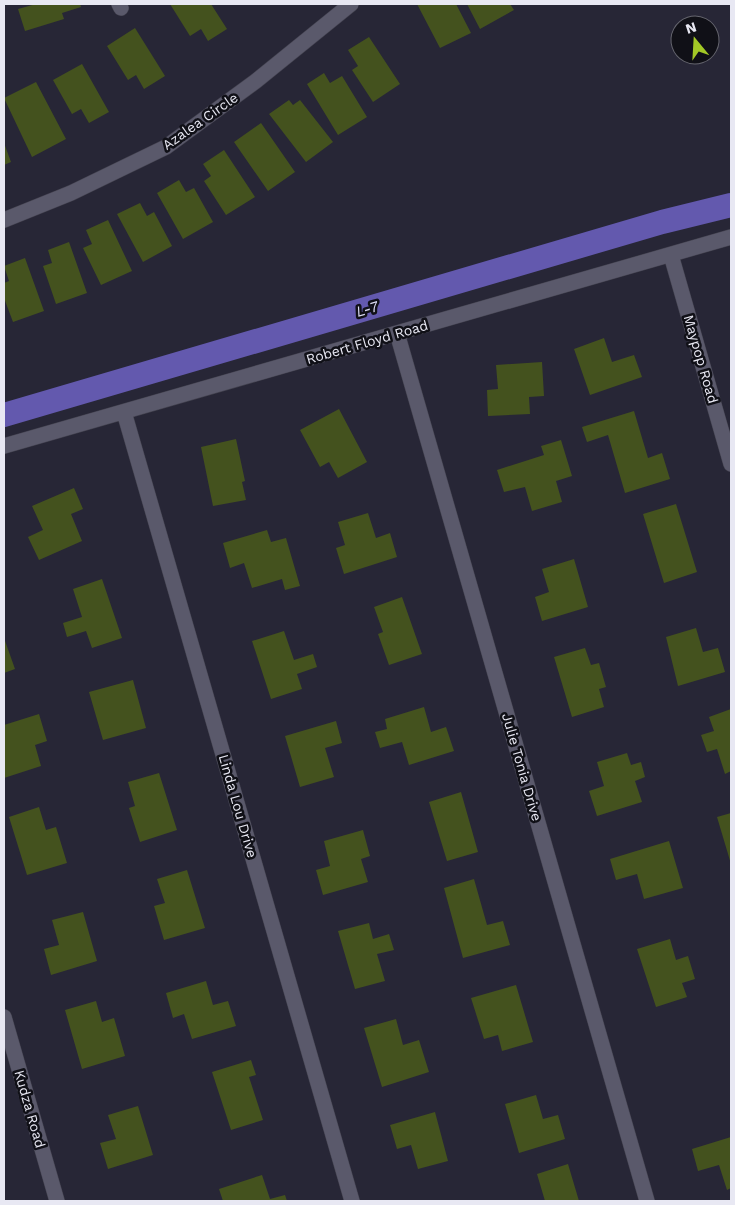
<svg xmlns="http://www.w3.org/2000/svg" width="735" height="1205" font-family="'Work Sans',sans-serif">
<rect width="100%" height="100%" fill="#272636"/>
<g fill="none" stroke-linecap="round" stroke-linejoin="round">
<path stroke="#6359ae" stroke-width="24" d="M4,415L662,222L731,205"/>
</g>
<path fill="#44521e" d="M36,4H80L81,7L62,13L64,19L25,31L18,9Z
M170,4H211L227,29L208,41L201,29L190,36Z
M417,4H456L471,33L440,48Z
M467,4H510L514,10L480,29Z
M135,28L165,76L144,89L136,75L128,80L107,46Z
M369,37L400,84L373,102L352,70L358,66L348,50Z
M82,64L109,112L89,123L81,109L72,114L53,80Z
M324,73L330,83L342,76L367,117L338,135L307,84Z
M36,82L66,139L32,157L4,98Z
M289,100L293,105L300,100L333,142L306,162L269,114Z
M261,123L295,172L268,191L234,142Z
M4,143L11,162L4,165Z
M224,150L255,197L226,215L204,181L211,176L203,164Z
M179,180L186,192L194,188L213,222L183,239L157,193Z
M140,203L147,216L154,212L172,246L143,262L117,214Z
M108,220L132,271L101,285L83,248L92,244L86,230Z
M69,242L87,293L56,304L43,266L52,263L48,250Z
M25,258L44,311L13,322L4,298V283L9,281L4,266Z
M604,338L612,362L634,355L642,377L590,395L574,349Z
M542,362L544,396L529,397L530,414L488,416L487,390L498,389L496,365Z
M339,409L367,462L338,478L329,462L320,467L300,430Z
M634,411L648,458L662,453L670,479L625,493L608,435L587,442L582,427Z
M236,439L245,481L242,482L246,500L213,506L201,447Z
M561,440L572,476L556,481L562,502L532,511L525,487L504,492L497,470L544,455L541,446Z
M74,488L83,509L71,514L82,541L39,560L28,537L43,530L32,506Z
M676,504L697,572L664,583L643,514Z
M368,513L376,538L390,533L397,557L344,574L336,548L345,545L338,522Z
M267,530L271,542L286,538L300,586L285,590L282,579L252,588L244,563L230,568L223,543Z
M574,559L588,607L542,621L535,597L549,592L542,569Z
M102,579L122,638L92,648L86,631L67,637L63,623L82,617L73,589Z
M402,597L422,654L389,665L378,634L383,632L374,607Z
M696,628L703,652L718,648L725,672L678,686L666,637Z
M284,631L294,660L313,654L317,667L297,674L302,689L271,699L252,641Z
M4,638L15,669L4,673Z
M585,648L591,665L599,663L606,687L599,689L604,707L572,717L554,657Z
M133,680L146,728L103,740L89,692Z
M424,707L431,732L446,727L454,751L409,765L402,742L380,748L375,732L387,729L385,719Z
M731,709V771L725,774L717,749L707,752L701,735L714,731L709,717Z
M39,714L47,741L35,745L41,766L4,778V725Z
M336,721L342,743L325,748L334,777L300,787L285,736Z
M627,753L631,765L641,762L645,777L635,781L642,802L597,816L589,791L604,786L597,762Z
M159,773L177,830L140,842L129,808L135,806L128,782Z
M461,792L478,852L447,861L429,802Z
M39,807L46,830L56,827L67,863L27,875L9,817Z
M731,813V864L717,817Z
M363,830L370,856L361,859L368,882L323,895L316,870L330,866L324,841Z
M669,841L683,888L644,899L637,874L616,880L610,859Z
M187,870L205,928L164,940L154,906L165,903L157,879Z
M474,879L487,925L503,921L510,945L463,958L444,888Z
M83,912L97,961L51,975L44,949L59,945L52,920Z
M369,923L373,939L389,934L394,950L377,954L385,981L355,989L338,931Z
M670,939L676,960L688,956L695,979L682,983L687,997L656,1007L637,949Z
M206,981L213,1005L228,1001L236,1026L192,1039L184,1014L173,1018L166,993Z
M516,985L533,1042L502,1051L498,1035L484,1039L471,998Z
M96,1001L102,1022L114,1018L125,1056L82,1069L65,1010Z
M396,1019L403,1045L419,1040L429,1072L382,1087L364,1028Z
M251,1060L256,1075L249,1077L263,1120L231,1130L212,1072Z
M536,1095L543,1119L558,1115L565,1139L519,1153L505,1104Z
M138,1106L153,1155L108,1169L100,1143L116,1139L108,1115Z
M435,1112L448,1161L418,1169L411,1145L397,1149L390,1125Z
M731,1137V1188L727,1190L719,1165L698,1171L692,1149Z
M568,1164L579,1201H545L537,1174Z
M262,1175L270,1199L285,1195L287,1201H223L219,1189Z"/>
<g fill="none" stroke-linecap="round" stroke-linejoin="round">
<defs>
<path id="street" d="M119,4L121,8
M4,220L71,193L166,147L256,81L351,4
M671,255L731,464
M397,333L647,1201
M124,412L352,1201
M4,446L731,237
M4,1017L57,1201"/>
</defs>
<use href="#street" stroke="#444350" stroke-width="16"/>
<use href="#street" stroke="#5a596b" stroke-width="15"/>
</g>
<g text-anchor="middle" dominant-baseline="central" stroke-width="5" stroke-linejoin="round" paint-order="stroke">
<g font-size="14" fill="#e8e8f3" stroke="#101017">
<text transform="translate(200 121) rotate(-35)">Azalea Circle</text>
<text transform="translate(367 342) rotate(-16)">Robert Floyd Road</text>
<text transform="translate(701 359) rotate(74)">Maypop Road</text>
<text transform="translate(522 767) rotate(74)">Julie Tonia Drive</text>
<text transform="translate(238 806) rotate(74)">Linda Lou Drive</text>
<text transform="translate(30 1109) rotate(74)">Kudza Road</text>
</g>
<g font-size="15" font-style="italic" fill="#dcdcf4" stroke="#101017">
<text transform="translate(367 309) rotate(-16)">L-7</text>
</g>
</g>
<rect width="735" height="1205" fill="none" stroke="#e8e8f3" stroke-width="10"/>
<g transform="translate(695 40) rotate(342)"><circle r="24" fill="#101017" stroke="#66666f"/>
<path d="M0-4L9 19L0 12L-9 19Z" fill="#a3c926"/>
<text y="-8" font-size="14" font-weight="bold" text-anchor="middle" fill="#e8e8f3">N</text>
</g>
</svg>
